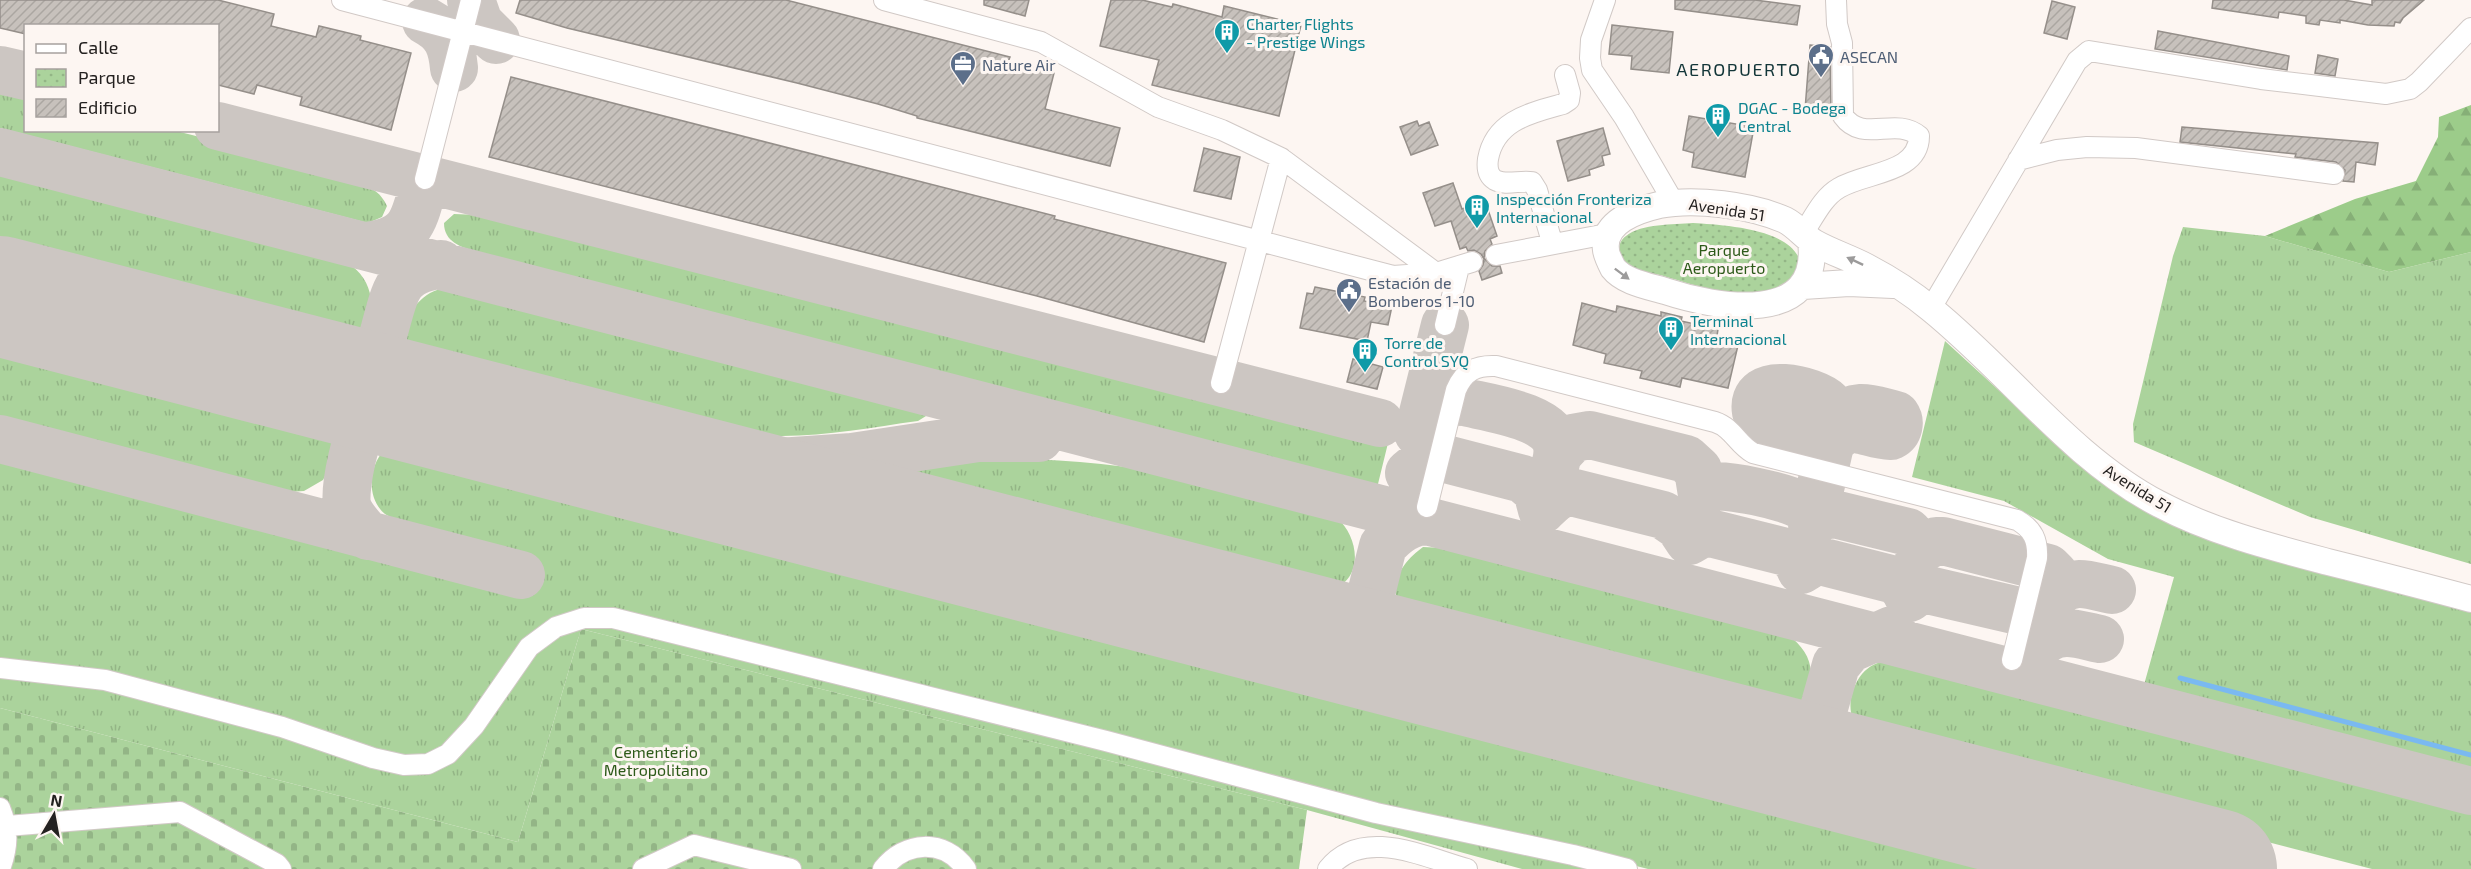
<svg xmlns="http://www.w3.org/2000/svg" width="2471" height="869" font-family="'Exo 2',sans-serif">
<defs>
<pattern id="grass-tufts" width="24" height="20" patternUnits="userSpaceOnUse" patternTransform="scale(1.5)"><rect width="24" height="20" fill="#abd39c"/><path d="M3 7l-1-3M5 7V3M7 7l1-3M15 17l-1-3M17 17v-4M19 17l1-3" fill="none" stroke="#93b586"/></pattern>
<pattern id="forest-firs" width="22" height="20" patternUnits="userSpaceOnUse" patternTransform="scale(1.5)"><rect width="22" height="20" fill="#9ccc8a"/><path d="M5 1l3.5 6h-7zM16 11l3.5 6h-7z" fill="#86af77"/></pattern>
<pattern id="cemetery-stones" width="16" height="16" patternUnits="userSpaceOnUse" patternTransform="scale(1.5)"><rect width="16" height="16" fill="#abd39c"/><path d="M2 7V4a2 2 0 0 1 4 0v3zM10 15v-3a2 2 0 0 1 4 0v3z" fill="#93b586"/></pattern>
<pattern id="park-dots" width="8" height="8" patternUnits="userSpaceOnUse" patternTransform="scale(1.5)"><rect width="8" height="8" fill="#abd39c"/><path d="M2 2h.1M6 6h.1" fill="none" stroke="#93b586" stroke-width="1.8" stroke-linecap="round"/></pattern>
<pattern id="building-hatch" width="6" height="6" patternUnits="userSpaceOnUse" patternTransform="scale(1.5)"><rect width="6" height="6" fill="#c7c1bc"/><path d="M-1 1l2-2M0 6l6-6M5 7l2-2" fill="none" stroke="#aba6a1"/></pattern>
</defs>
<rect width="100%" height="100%" fill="#fdf6f2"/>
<path fill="url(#grass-tufts)" d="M0,85L25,92L26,130L176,131L356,176L355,184C371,187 380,191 387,206L382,217L368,223L0,128Z
M0,173L352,266C378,286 379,326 344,338C339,340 331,339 325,339L0,254Z
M480,208L1389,439L1377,488L477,252C461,247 444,242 444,223L454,214L478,215Z
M2183,227L2265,236L2389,272L2471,252V564L2310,517L2134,442L2133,424L2173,256Z
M446,288L923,414L926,416L918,421C873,427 828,436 782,436C670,437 560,400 452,372C443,369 429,367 421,362C391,338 411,292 446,288Z
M0,333L320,417L331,432L335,457L323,480L304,491L289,492L0,417Z
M1945,341L2077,462L2344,578L2471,612V775L2142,692L2174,577L2108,559L2004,501L1912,477Z
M414,440L2063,869H1648L1574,850L1378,808L650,621L554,623L445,750L404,760L0,663V457L521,592L530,554L401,522C396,519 389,517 385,514C364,497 369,458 391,445C397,442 407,441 414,440Z
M994,459C1059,458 1122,464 1186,477C1237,488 1287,504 1337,518C1358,536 1365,577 1333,589C1324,593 1309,589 1300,589L874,478C905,464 959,463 994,459Z
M1423,547L1443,548L1788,635C1806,648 1817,667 1807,689C1805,693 1804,699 1801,701C1791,710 1776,710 1764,712L1419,622C1414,618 1404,613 1401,607C1386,583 1405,560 1423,547Z
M612,622L1612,869H1522L1307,810L581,629L518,842L0,708V672L104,685L429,768L532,650L558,631Z
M1904,660L2471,807V869H2372L1878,741C1869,735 1857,729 1853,719C1844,698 1860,664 1883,662C1888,662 1896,665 1902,666Z"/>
<path fill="url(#forest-firs)" d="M2471,105V252L2389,272L2265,236L2355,199L2416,181L2438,137L2439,117Z"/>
<path fill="url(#cemetery-stones)" d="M581,629L1307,810L1299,869H0V708L518,842Z"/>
<path fill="url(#park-dots)" d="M1693,223C1722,225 1790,228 1800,261C1797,267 1794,276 1789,281C1757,307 1694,285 1660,275C1650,273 1634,271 1626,263C1618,256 1616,243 1626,236C1642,223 1673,225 1693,223Z"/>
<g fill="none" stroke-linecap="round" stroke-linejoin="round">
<path stroke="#7ab9f1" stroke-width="5" d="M2180,678L2471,755"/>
<path stroke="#ccc6c2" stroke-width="48" d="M471,0L479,23L496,40
M426,21C447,32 452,46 454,68
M0,70L26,76
M218,126L1380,423
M0,152L2471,791
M366,246C414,240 414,219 425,179
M334,382C352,395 357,410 359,431
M407,401C396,391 383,381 380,365C377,352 382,340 385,328C396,289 396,272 441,264
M1422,418C1434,402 1445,401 1464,402C1489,408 1553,416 1557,446C1559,457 1554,469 1551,479
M1418,433L1445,325
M0,439L521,575
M1830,444C1851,417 1864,435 1891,436C1899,432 1901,422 1896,415C1871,409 1857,401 1836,419
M605,452L673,459L764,463L852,457L978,438H1039
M1558,454L1573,438L1590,435L1686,459L1698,470L1702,495L1709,487C1725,483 1788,497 1802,506C1807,510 1810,516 1813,522L1827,514H1834L1908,532L1917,542L1919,550L1936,541H1943L2048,568L2054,574L2058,592C2075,578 2092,586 2112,590
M1409,473L1426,459L1438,457L1523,479L1537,491L1542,510C1552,500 1560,491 1575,493L1663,515L1679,526L1689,541L1701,534L1710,533L1786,552L1797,561L1801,570L1814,562H1824L1895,580L1904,588L1909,598L1920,590H1928L2023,612C2039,617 2042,624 2045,640C2062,627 2081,635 2100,639
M846,515C829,489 830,478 852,457
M1812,524L1836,419C1834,412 1833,408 1828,403C1815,390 1749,373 1756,412C1761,437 1813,425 1827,454
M368,536C361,527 350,517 347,505C344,487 356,429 369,415C378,405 395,402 407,401
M1366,614L1373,637L1393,656
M1324,638L1350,628L1366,614L1383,546C1396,531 1408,523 1428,520
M1818,729L1826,754L1843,773
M1777,755L1801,746L1818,729L1836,665L1849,649L1892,630"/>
<path stroke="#ccc6c2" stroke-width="120" d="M0,296L2217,869"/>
</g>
<path fill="url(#building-hatch)" stroke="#958f8a" stroke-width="1.5" d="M0,0H218L274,14L271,26L316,37L319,26L361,36L360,40L411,53L391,130L300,105L302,97L257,85L254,94L218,85V26H26V34L0,28Z
M520,0H786L1010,57L1008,62L1054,73L1045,109L1120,128L1110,166L917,118V116L878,104L797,83L567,28L516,13Z
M984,0H1029L1025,16L984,5Z
M1111,0H1142L1172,7L1173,4L1222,17L1224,6L1301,25L1279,116L1152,85L1159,60L1100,46Z
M1675,0H1755L1800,6L1797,25L1675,9Z
M2213,0H2344L2372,5V0H2424L2403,18L2400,23L2395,22L2394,26L2368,25L2340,20V23L2320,20L2319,25L2306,23V16L2279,12L2278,18L2212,8Z
M2052,1L2075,7L2067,39L2044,33Z
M1612,25L1673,32L1669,73L1631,69L1632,56L1609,54Z
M2158,31L2289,56L2287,70L2155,49Z
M1810,45L1830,47L1831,113L1805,110Z
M2318,55L2338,59L2335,76L2315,73Z
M511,77L1055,216L1054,219L1226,263L1204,342L1037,296L489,157Z
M1689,116L1754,127L1745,177L1692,167L1694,153L1683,150Z
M1417,121L1419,126L1429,122L1438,145L1411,155L1400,127Z
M2182,127L2378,143L2375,165L2356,162L2354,182L2343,181L2345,170L2336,162L2295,157L2296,154L2180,142Z
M1603,128L1610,154L1602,156L1604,165L1589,170L1590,175L1568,181L1557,141Z
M1204,148L1240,157L1231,199L1194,191Z
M1453,183L1462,209L1485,201L1497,236L1490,239L1492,244L1485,251L1484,258L1492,266H1500L1502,273L1482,280L1479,271L1483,265L1484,259L1481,254L1474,250L1468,251L1466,247L1460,249L1451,221L1435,226L1423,193Z
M1315,287L1365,297L1364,301L1392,306L1388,325L1371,322L1367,341L1300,328L1307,293L1313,294Z
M1582,303L1616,312L1617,306L1661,316V312L1682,317L1681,321L1718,329L1717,336L1739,341L1728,388L1682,378L1680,387L1640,378L1642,371L1604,363L1606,354L1573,345Z
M1353,359L1383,367L1377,389L1347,382Z"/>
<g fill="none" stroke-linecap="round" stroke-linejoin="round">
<defs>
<path id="minor" d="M342,0L1393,276L1436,273L1472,262
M884,0L1041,42L1158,107L1222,130L1281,158L1436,273
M1605,0L1591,40L1590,58L1592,70L1624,117L1674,203
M2018,160L2057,150L2087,147L2136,148L2334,174
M425,179L471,0
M1804,232C1814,217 1823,197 1839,188C1865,172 1919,174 1919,136C1895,116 1863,144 1843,116L1842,43L1837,24L1836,0
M1552,242L1537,190L1532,182C1520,180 1506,186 1495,180C1487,175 1487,166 1488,159C1495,120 1531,113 1563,104L1569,100L1570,93L1565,75
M1496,255L1607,234
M1931,308L2077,61L2089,51L2261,79L2386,94L2410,89L2419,82L2471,28
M1445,325L1459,267
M1221,383L1281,158
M1427,507L1456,390C1464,371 1476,365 1496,366L1715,422C1733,428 1737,444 1753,453L2017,520C2033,529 2038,540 2037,558L2012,660
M0,668L105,680L282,727L373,758L404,765L428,764L448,754L474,726L529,647L556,627L584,618H613L1106,741L1376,813L1573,855L1627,869
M0,808C9,830 8,847 0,869
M7,826L180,812L277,864L281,869
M643,869L694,845L791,869
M883,869C905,841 944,838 966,869
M1328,869C1362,826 1424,857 1467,869"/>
<path id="major" d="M1811,241C1822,327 1716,308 1665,291C1648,286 1624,282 1613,268C1611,264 1606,254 1606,250C1602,222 1637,210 1659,205C1695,198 1751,205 1785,220C1797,226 1804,237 1815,243C1831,252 1850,258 1867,267C1888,278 1913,294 1931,309C2008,371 2071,458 2159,504C2212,532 2271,547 2328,562C2376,574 2423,586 2471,599
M1803,286L1849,283L1893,285"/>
</defs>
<use href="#minor" stroke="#d1c9c6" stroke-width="22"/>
<use href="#major" stroke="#d1c9c6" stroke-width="28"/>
<use href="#minor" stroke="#fff" stroke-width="20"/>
<use href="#major" stroke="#fff" stroke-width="26"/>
</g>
<defs><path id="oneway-solid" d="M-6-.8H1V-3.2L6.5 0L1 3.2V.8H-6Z" transform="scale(1.5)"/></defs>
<g fill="#9c9b9b">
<use href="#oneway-solid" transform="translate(1855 261) rotate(-155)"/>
<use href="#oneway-solid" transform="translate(1622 274) rotate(37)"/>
</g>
<defs>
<symbol id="building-pin" viewBox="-11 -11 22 30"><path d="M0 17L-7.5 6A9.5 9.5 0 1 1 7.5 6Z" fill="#0f9aa8" stroke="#fdf6f2"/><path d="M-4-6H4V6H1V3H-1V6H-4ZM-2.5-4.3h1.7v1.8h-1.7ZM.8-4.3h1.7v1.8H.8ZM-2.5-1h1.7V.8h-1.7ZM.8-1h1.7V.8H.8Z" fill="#fff"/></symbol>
<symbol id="civic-pin" viewBox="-11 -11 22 30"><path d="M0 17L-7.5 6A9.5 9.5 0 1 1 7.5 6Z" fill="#5c6f8a" stroke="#fdf6f2"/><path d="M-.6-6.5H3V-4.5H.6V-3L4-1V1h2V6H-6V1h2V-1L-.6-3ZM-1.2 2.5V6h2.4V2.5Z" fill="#fff"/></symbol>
<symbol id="office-pin" viewBox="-11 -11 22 30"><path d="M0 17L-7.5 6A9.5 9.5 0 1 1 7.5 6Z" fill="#5c6f8a" stroke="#fdf6f2"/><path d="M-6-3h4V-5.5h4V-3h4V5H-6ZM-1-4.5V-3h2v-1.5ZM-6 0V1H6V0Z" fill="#fff"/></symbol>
</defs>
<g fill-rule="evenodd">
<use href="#building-pin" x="1212" y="17" width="30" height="40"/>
<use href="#civic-pin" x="1806" y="41" width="30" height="40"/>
<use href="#office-pin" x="948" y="49" width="30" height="40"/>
<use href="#building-pin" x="1703" y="101" width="30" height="40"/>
<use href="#building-pin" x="1462" y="192" width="30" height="40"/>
<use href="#civic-pin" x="1334" y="276" width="30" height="40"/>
<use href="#building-pin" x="1656" y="314" width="30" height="40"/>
<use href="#building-pin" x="1350" y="336" width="30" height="40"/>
</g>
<g text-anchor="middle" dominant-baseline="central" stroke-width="6" stroke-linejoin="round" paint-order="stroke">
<g font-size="16" fill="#0d838f" stroke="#fdf6f2" text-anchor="start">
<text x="1246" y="23">Charter Flights<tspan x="1246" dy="18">- Prestige Wings</tspan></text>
<text x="1738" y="107">DGAC - Bodega<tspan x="1738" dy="18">Central</tspan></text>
<text x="1496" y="198">Inspección Fronteriza<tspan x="1496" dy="18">Internacional</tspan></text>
<text x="1690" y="320">Terminal<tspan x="1690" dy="18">Internacional</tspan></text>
<text x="1384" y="342">Torre de<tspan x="1384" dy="18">Control SYQ</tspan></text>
</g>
<g font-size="16" fill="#4e5e75" stroke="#fdf6f2" text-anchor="start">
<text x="1840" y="56">ASECAN</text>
<text x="982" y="64">Nature Air</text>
<text x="1368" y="282">Estación de<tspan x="1368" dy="18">Bomberos 1-10</tspan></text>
</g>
<g font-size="16" fill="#242120" stroke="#fdf6f2">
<text transform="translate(1727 209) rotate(9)">Avenida 51</text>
<text transform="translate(2138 488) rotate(32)">Avenida 51</text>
</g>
<g font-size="16" fill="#2d5a19" stroke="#fdf6f2">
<text x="1724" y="249">Parque<tspan x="1724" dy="18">Aeropuerto</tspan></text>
<text x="656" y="751">Cementerio<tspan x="656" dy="18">Metropolitano</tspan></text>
</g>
<g font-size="18" letter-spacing="1.5" fill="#133639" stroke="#fdf6f2">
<text x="1739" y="69">AEROPUERTO</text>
</g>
</g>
<rect x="24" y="24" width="195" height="108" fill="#fdf6f2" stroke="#a6a19e" stroke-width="1.5"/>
<rect x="36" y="44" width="30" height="9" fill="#ffffff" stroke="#a6a19e" stroke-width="1.5"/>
<text x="78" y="54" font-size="18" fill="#242120">Calle</text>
<rect x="36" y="69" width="30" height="18" fill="url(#park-dots)" stroke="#a6a19e" stroke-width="1.5"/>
<text x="78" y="84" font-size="18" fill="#242120">Parque</text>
<rect x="36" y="99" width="30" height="18" fill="url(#building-hatch)" stroke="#a6a19e" stroke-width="1.5"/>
<text x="78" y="114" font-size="18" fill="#242120">Edificio</text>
<g transform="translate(54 815) rotate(10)" stroke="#fdf6f2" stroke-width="4.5" paint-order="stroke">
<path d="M0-4.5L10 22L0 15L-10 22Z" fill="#242120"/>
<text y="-9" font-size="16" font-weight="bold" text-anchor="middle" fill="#242120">N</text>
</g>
</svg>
